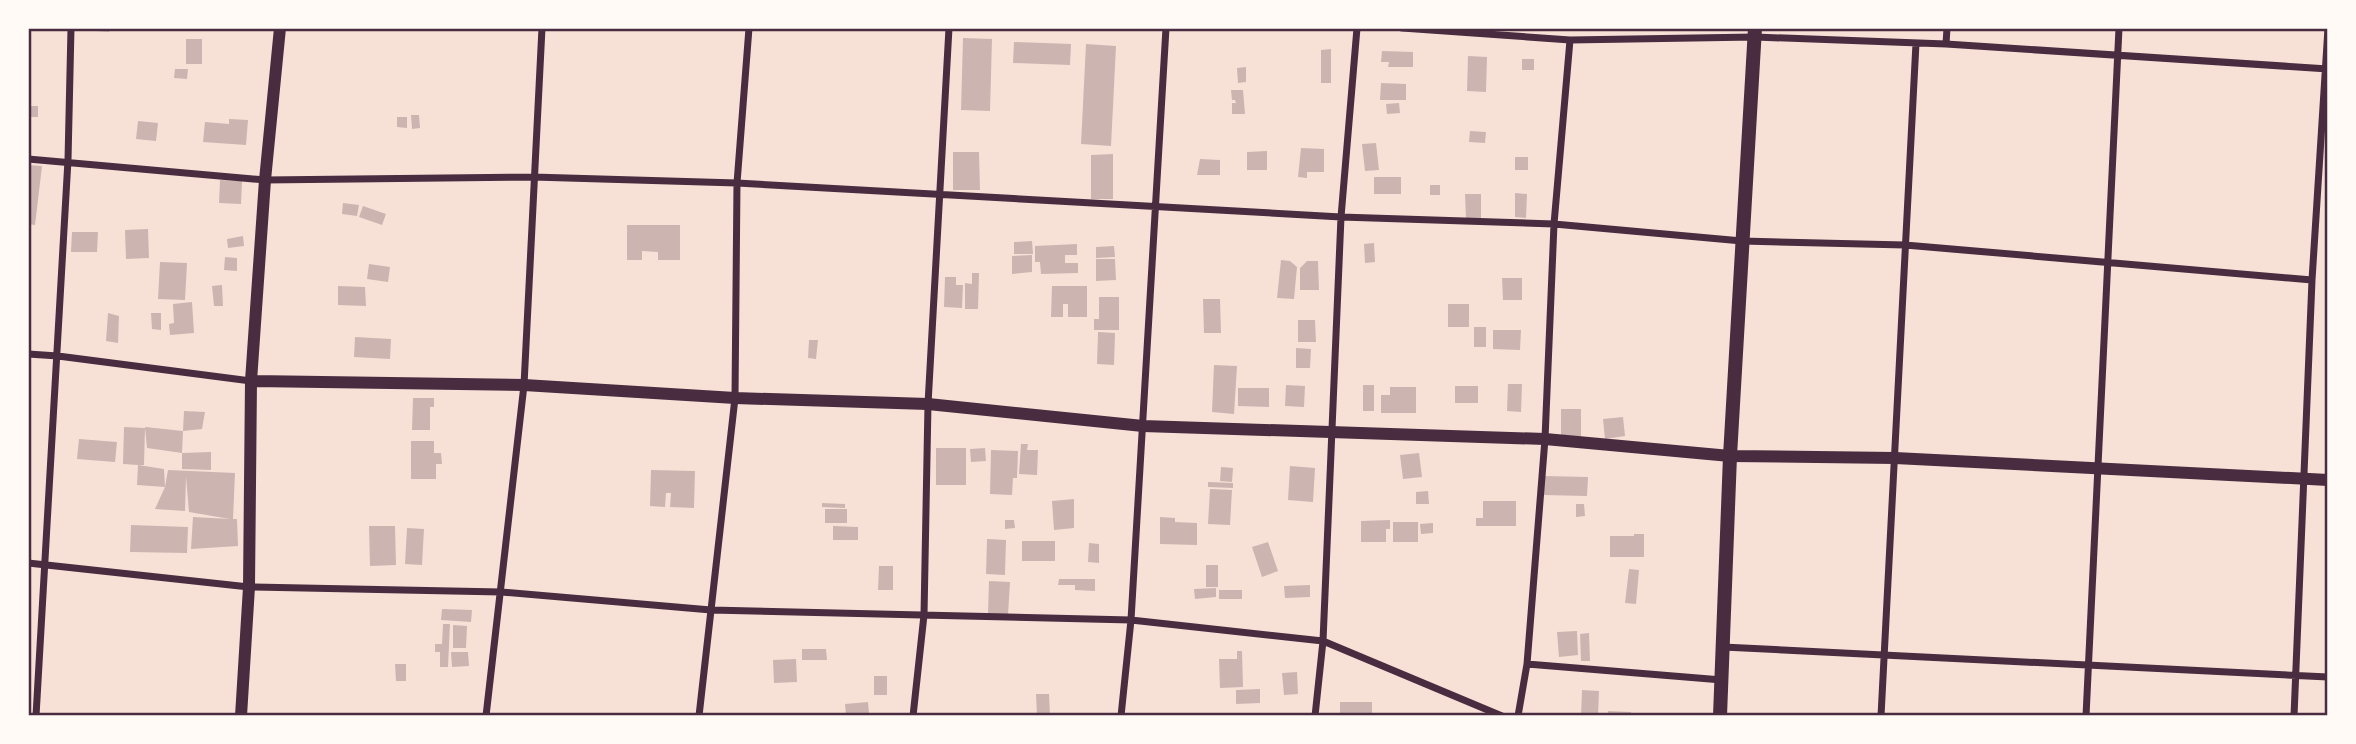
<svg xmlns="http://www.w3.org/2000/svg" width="2356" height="744" font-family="'Titillium Web',sans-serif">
<rect width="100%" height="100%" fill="#f7e1d7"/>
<path fill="#ccb4b1" d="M82,28H110L109,32L82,30Z
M963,38L992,39L990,111L961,110Z
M186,39H202V64H186Z
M1014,42L1071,44L1070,65L1013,63Z
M1086,44L1116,46L1111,146L1081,144Z
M1331,49V83H1321V50Z
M1382,51L1413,52V67H1388L1389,62H1381Z
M1468,56L1487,57L1486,92L1467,91Z
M1522,59H1534V70H1522Z
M1246,67V82L1238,83L1237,68Z
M175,69H188L187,79L174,78Z
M1381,83L1406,84V100H1380Z
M1231,90H1243L1245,114H1232V103H1236L1235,100H1232Z
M1399,103L1400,113L1387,114L1386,104Z
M28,106H38V117H28Z
M411,115H419L420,128L412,129Z
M397,117H407V128L397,127Z
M229,119L248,120L246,145L203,142L205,122L229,124Z
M138,121L158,123L156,141L136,139Z
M1470,131L1486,132L1485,143L1469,142Z
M1376,143L1379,170L1365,171L1362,144Z
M1301,148L1324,149V172H1307V178L1298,177Z
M1267,151V170H1247V152Z
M953,152H979L980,190H953Z
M1113,154V199H1091V155Z
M1515,157H1528V170H1515Z
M1200,159L1220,160V175H1197Z
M28,165L42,166L35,225L28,224Z
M1374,177H1401V194H1374Z
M220,180L242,181L241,204L219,203Z
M1430,185H1440V195H1430Z
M1515,193L1527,194L1526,218L1515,217Z
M1465,194H1481V219H1466Z
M343,203L359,205L357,216L342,214Z
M363,206L386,214L382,225L359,217Z
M627,225H680V260H658V252L642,251V260H627Z
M148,229L149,258L126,259L125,230Z
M72,232H98L97,252H71Z
M243,236L244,246L228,248L227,239Z
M1032,241L1033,254H1014V242Z
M1374,243L1375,262L1365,263L1364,244Z
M1077,244V255H1065V263H1078V273L1041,274L1040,262H1035V246Z
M1114,246L1115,257L1096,258V247Z
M1032,255V272L1012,274V256Z
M225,257L237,258V271L224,270Z
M1096,259H1115L1116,280L1096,281Z
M1281,260L1290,261L1297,267L1294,299L1277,298Z
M1307,261H1318L1319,290H1300V268Z
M160,262L187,263L185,300L158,299Z
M369,264L390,267L388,282L367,279Z
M972,273H979L978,309H965V283L972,284Z
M945,277H956V285H963L962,308L944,307Z
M1502,278H1522V300H1503Z
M222,285L223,306H214L212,286Z
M338,286L365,287L366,306L338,305Z
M1052,286H1087V317H1068V304H1063V317H1051Z
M1099,297H1119V330H1094V319H1099Z
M1203,299H1220L1221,333H1204Z
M192,302L194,333L170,335L169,324L174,323L173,304Z
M1448,304H1469V327H1448Z
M108,313L119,316L118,343L106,341Z
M151,313H161V330L152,329Z
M1298,320H1315L1316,342H1298Z
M1474,327H1486V347H1474Z
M1493,330H1521L1520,350L1493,349Z
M1098,332L1115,333L1114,365L1097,364Z
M355,337L391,339L390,359L354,357Z
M809,340H818L816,359L808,358Z
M1296,348L1311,349L1310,368H1296Z
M1214,365L1237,366L1234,414L1212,412Z
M1508,384H1522L1521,412L1507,411Z
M1286,385L1305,386L1304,407L1285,406Z
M1363,385H1374V411H1363Z
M1455,386H1478V403H1455Z
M1390,387H1416V413H1381V395H1390Z
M1238,388H1269V407L1238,406Z
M413,398H434V407H430V430H412Z
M1561,409H1581V437H1561Z
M184,411L205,412L202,429L183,431L182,453L211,452V470L182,469V453L147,448L145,427L183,431Z
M1623,417L1625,436L1605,439L1603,419Z
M124,427L145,428L144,465H138L164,469L165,487L168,470L235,473L233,519H237L238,546L191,549L193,517L230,519L189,512L186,476L185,511L155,509L165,487L137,485L138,465L123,464Z
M79,439L117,442L115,462L77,459Z
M411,441H434V453H441L442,464H436V479H411Z
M1021,444H1028L1027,450H1038L1037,475L1019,474Z
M936,448H966V485H936Z
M985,448L986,461L971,462L970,449Z
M991,450L1018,451L1017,478H1013L1012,495L990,494Z
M1419,453L1422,477L1403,479L1400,455Z
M1290,466L1315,468L1313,502L1288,500Z
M1221,467L1233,468L1232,482L1220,481Z
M651,470L695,471L694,508L670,507L671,493H666L665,507L650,506Z
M1544,476L1588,477L1587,496L1543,495Z
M1208,482L1233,483V488L1208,487Z
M1210,489L1232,490L1230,525L1208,524Z
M1428,491L1429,504H1416V492Z
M1074,499V528L1054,530L1052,501Z
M1483,501H1516V526H1476V518H1483Z
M822,503L845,504V508L822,507Z
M1576,504H1584L1585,516L1576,517Z
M825,509H847V523H825Z
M1160,517L1175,518V522L1197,523V545L1160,544Z
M1005,520H1014L1015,528L1005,529Z
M1390,520V529H1386V542H1361V521Z
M1393,522H1418V542H1393Z
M1433,523V533L1421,534L1420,524Z
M131,525L188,527L187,553L130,552Z
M369,526H395L396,565L370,566Z
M833,526L858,527V540H833Z
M407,528L424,529L422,565L405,564Z
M1634,534H1644V557H1610V536H1634Z
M987,539L1006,540L1005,575L986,574Z
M1022,541H1055V561H1022Z
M1268,542L1278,571L1262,577L1252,547Z
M1089,543L1099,544V563L1088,562Z
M1206,565H1218V587H1206Z
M879,566H893V590H878Z
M1629,569L1639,570L1636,604L1625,603Z
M1059,579H1095V591L1075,590V585H1058Z
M989,581L1010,582L1008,615L988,614Z
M1310,585V597L1285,598L1284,586Z
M1216,588V597L1195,599L1194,589Z
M1219,590H1242V599H1219Z
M442,609L472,610L471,622L441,620Z
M443,624H450L448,667H440V652H435V644H442Z
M453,625L467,626L466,648H453Z
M1577,631L1578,655L1559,657L1557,632Z
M1589,633L1590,661H1581L1580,634Z
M802,649H826L827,660H802Z
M1237,651H1242L1243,687L1220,688L1219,659H1237Z
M451,652H468L469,666L452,667Z
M796,659L797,682L774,683L773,660Z
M395,664H406V681H396Z
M1297,672L1298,694L1284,695L1282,673Z
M874,676H887V695H874Z
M1260,689V703L1236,704V690Z
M1582,690L1599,691L1598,716H1581Z
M1036,694H1049L1050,716H1037Z
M868,702L869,714L846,715L845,704Z
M1340,702H1372V714H1340Z
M1608,711L1631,712V716H1608Z"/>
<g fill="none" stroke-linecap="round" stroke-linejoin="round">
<path stroke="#4a2c40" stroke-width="7" d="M1402,28L1570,40L1755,37L1946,44L2328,69
M1946,44L1947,28
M28,159L265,180L533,177L737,183L1341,217L1554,224L1742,241L1905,245L2312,280
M28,354L58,356L251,381
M28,563L249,587L501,592L711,610L1131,620L1323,641L1502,716
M1723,647L2328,677
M1527,664L1722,680
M36,716L68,160L71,28
M486,716L524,385L542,28
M699,716L735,398L737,183L749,28
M913,716L924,615L928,404L949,28
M1121,716L1131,620L1166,28
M1315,716L1323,641L1341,217L1357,28
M1518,716L1527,664L1545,439L1554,224L1570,40
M1881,716L1916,43
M2086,716L2119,28
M2294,716L2312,280L2328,28"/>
<path stroke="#4a2c40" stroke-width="12" d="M251,381L524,385L735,398L928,404L1143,426L1545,439L1730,456L1895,458L2328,480
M241,716L249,587L251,381L265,180L280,28"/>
<path stroke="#4a2c40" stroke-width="14" d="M1720,716L1730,456L1755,28"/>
</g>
<rect width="2356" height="744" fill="none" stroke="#fffaf5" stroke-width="60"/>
<rect x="30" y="30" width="2296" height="684" fill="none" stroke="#4a2c40" stroke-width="2.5"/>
</svg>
